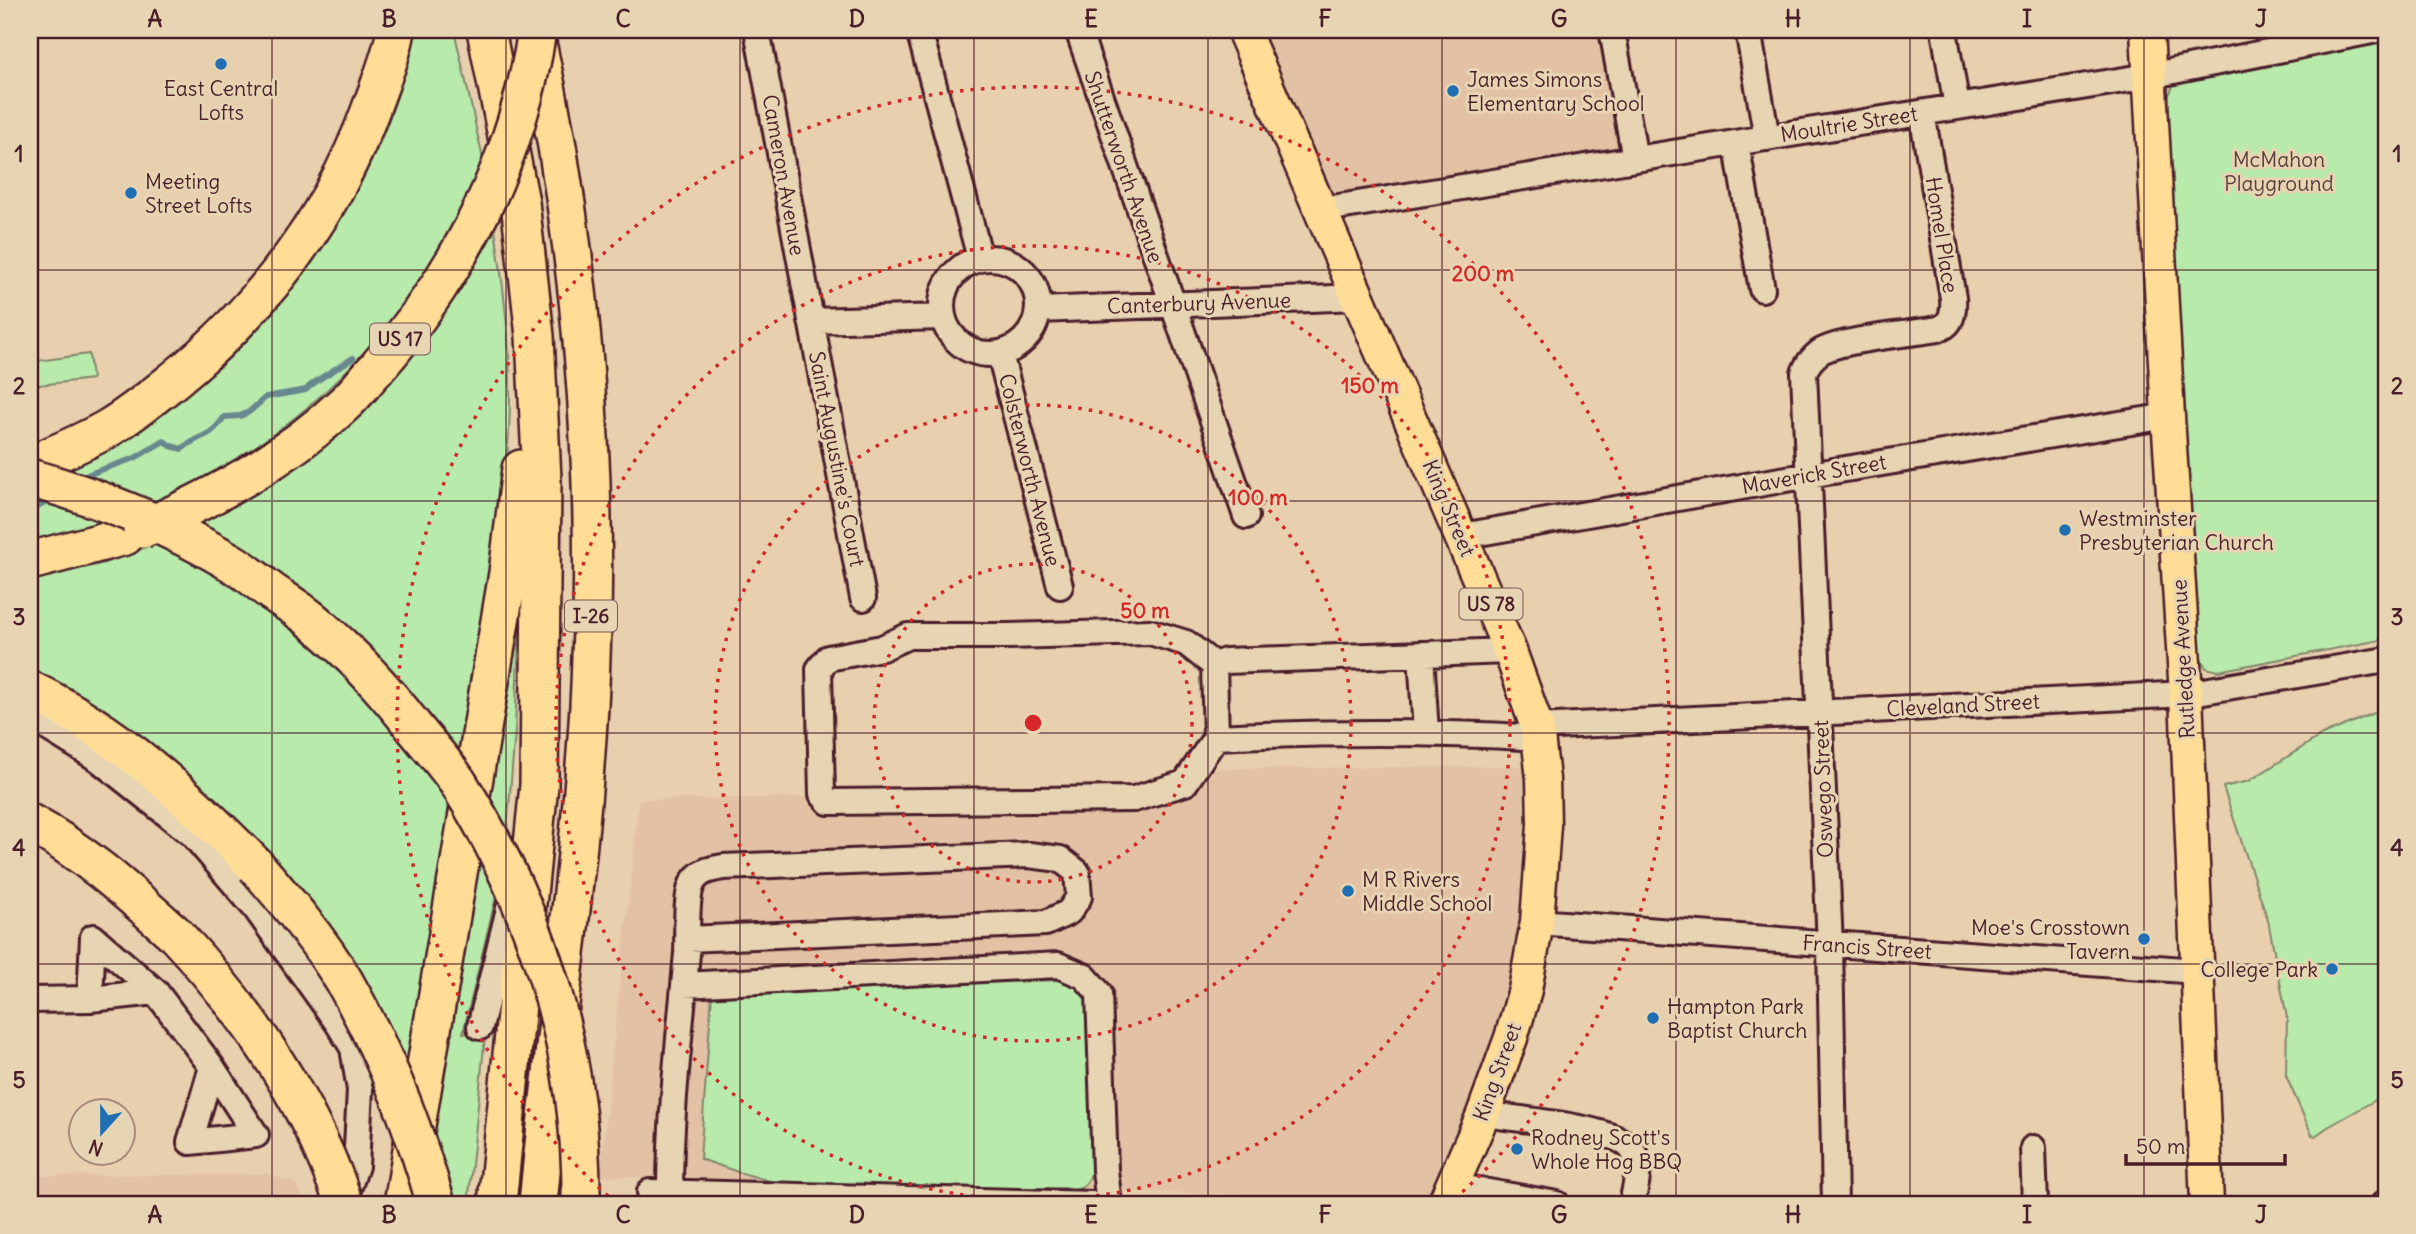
<svg xmlns="http://www.w3.org/2000/svg" width="2416" height="1234" font-family="Delius,sans-serif">
<rect width="100%" height="100%" fill="#e8cfae"/>
<filter id="ink" filterUnits="userSpaceOnUse"><feTurbulence type="fractalNoise" baseFrequency=".0143" numOctaves="2"/><feDisplacementMap in="SourceGraphic" scale="14" xChannelSelector="R" yChannelSelector="G"/><feConvolveMatrix kernelMatrix="1 2 1 2 8 2 1 2 1" color-interpolation-filters="sRGB"/></filter>
<g filter="url(#ink)">
<path fill="#e2c1a4" d="M1242,30H1628L1650,152L1320,210Z
M1533,766L1527,909L1501,1025L1444,1172L1429,1200L600,1176L639,800L1178,791L1210,769Z
M268,1174L297,1184L306,1204H30V1176Z"/>
<path fill="#b8ebab" stroke="#81856b" stroke-width="2" d="M415,30H454C462,64 470,99 477,133C479,142 484,156 482,164C477,188 452,229 440,250C368,367 280,445 155,503L122,488L68,469C87,461 105,449 123,438C270,350 380,198 415,30Z
M2386,42V639L2218,671L2206,668L2198,654L2168,121L2169,95L2173,86L2184,79Z
M495,230C505,296 513,364 509,431C503,541 480,650 463,758C392,660 304,583 198,524C329,466 429,353 495,230Z
M89,354L92,379L30,386V362Z
M30,498L106,523L30,543Z
M154,544C277,600 382,698 453,812L407,1074L368,997L30,674V581L105,563Z
M514,628H519L515,732L507,830L486,794Z
M2386,708V1094L2328,1127L2315,1136L2312,1135L2286,1076L2287,1018L2268,920L2223,787L2249,781L2322,735Z
M476,851L497,892L463,1033L485,1036L468,1204H451L427,1127Z
M1059,980C1074,982 1082,990 1088,1004L1093,1160C1092,1172 1091,1180 1081,1188H795L738,1172L700,1159L712,994Z"/>
<g fill="none" stroke-linecap="round" stroke-linejoin="round">
<path stroke="#68888f" stroke-width="6" d="M82,481L89,474L135,458L164,441L171,446L182,449C199,434 210,439 224,417L240,416L249,412L266,397L306,390C314,380 340,367 353,358
M30,511L52,499"/>
<defs>
<path id="minor" d="M757,30L863,598
M919,30L980,258
M1078,30L1246,516
M1612,30L1635,159
M1748,30L1767,138
M1944,30L1957,107
M1736,143L1762,289
M1320,210L2149,76L2377,30
M942 306a48 48 0 1 1 96 0a48 48 0 1 1-96 0Z
M1039,310L1358,297
M811,321L942,317
M1000,354L1060,586
M1462,536L1809,475L2168,416
M1421,654L1426,733
M1214,665L1186,643L1150,632L1009,636H908L882,648L828,658L819,669L822,794L829,802L1134,799L1185,783L1216,737L1214,665L1226,661L1510,651
M30,717L98,759L193,835L256,909L337,1022L353,1048L360,1090L356,1166L343,1204
M1537,727L2186,694L2386,660
M1216,737C1325,732 1430,731 1539,738
M1537,922L2197,971
M684,985L1058,965L1084,976L1099,993L1105,1170L1109,1204
M90,999L93,937L156,992
M30,1000L90,999L156,992L212,1067L256,1135L190,1142L212,1067
M480,1027L515,884
M1483,1114C1513,1119 1619,1126 1633,1151C1642,1168 1635,1187 1632,1204
M2033,1148L2035,1204
M1454,1186L1557,1204
M650,1192L1094,1204
M670,1193C670,1113 680,1033 687,953C688,934 685,900 692,884C698,871 711,869 723,867L1029,855L1060,859L1077,872L1079,897L1069,912L1046,923L688,939
M1835,1204L1830,945L1804,373C1807,364 1812,358 1820,352C1840,339 1911,334 1938,329C1952,325 1954,312 1953,298L1922,113
M2384,1204L2386,1203"/>
<path id="major" d="M1243,30L1510,651L1537,727L1543,779L1544,825L1537,922L1525,990L1511,1038L1482,1117L1444,1204
M2147,30L2168,416L2186,694L2207,1204"/>
<path id="highway" d="M486,30L520,202L535,336L542,480L539,785L497,1204
M535,33C581,242 600,471 590,686C582,859 554,1032 538,1204
M30,465C56,454 82,443 107,429C131,415 154,396 175,379C265,305 333,215 372,106C381,81 392,55 396,30
M30,561L125,536
M30,690C118,732 188,797 256,866
M30,823C83,851 129,893 174,933
M403,1204L508,573L521,469"/>
</defs>
<use href="#minor" stroke="#4a1f2b" stroke-width="30"/>
<use href="#major" stroke="#4a1f2b" stroke-width="37"/>
<use href="#highway" stroke="#4a1f2b" stroke-width="42"/>
<use href="#minor" stroke="#e7d4b2" stroke-width="24"/>
<use href="#major" stroke="#ffdd96" stroke-width="32"/>
<use href="#highway" stroke="#ffdd96" stroke-width="37"/>
<defs>
<path id="highway-bridge" d="M30,478C101,498 170,526 234,564C247,572 260,583 272,592C288,603 305,613 319,626C354,656 385,690 413,726C428,745 446,764 459,784C538,911 583,1054 581,1204
M142,529C214,497 286,459 344,404C356,394 365,380 376,369C460,273 519,156 537,30
M256,866C287,902 319,939 344,981C384,1051 414,1127 436,1204
M174,933C247,1011 310,1102 344,1204"/>
</defs>
<use href="#highway-bridge" stroke="#4a1f2b" stroke-width="42" stroke-linecap="butt"/>
<use href="#highway-bridge" stroke="#ffdd96" stroke-width="37"/>
</g>
</g>
<path fill="none" stroke="#4a1f2b" stroke-width="2" stroke-opacity="0.55" d="M272,30V1204M506,30V1204M740,30V1204M974,30V1204M1208,30V1204M1442,30V1204M1676,30V1204M1910,30V1204M2144,30V1204M30,270H2386M30,501H2386M30,733H2386M30,964H2386"/>
<g fill="none" stroke="#d62828" stroke-width="3.5" stroke-dasharray="3.5 7">
<circle cx="1033" cy="723" r="159"/>
<circle cx="1033" cy="723" r="318"/>
<circle cx="1033" cy="723" r="477"/>
<path d="M616 1203A636 636 0 1 1 1450 1203"/>
</g>
<g fill="#1f6fb2" stroke="#e7d4b2" stroke-width="2.5">
<circle cx="221" cy="64" r="7"/>
<circle cx="1453" cy="91" r="7"/>
<circle cx="131" cy="193" r="7"/>
<circle cx="2065" cy="530" r="7"/>
<circle cx="1348" cy="891" r="7"/>
<circle cx="2144" cy="939" r="7"/>
<circle cx="2332" cy="969" r="7"/>
<circle cx="1653" cy="1018" r="7"/>
<circle cx="1517" cy="1149" r="7"/>
</g>
<g text-anchor="middle" dominant-baseline="central" stroke-width="6" stroke-linejoin="round" paint-order="stroke">
<g fill="#e7d4b2" stroke="#795554" stroke-width="2">
<rect x="370" y="323.5" width="60" height="31" rx="5"/>
<rect x="1459.5" y="588.5" width="63" height="31" rx="5"/>
<rect x="565" y="600.5" width="52" height="31" rx="5"/>
</g>
<g font-size="19" font-weight="bold" fill="#4a1f2b">
<text x="400" y="339">US 17</text>
<text x="1491" y="604">US 78</text>
<text x="591" y="616">I-26</text>
</g>
<g font-size="21" fill="#4a1f2b" stroke="#e7d4b2" text-anchor="start">
<text x="1467" y="79">James Simons<tspan x="1467" dy="24">Elementary School</tspan></text>
<text x="221" y="88" text-anchor="middle">East Central<tspan x="221" dy="24">Lofts</tspan></text>
<text x="145" y="181">Meeting<tspan x="145" dy="24">Street Lofts</tspan></text>
<text x="2079" y="518">Westminster<tspan x="2079" dy="24">Presbyterian Church</tspan></text>
<text x="1362" y="879">M R Rivers<tspan x="1362" dy="24">Middle School</tspan></text>
<text x="2130" y="927" text-anchor="end">Moe's Crosstown<tspan x="2130" dy="24">Tavern</tspan></text>
<text x="2318" y="969" text-anchor="end">College Park</text>
<text x="1667" y="1006">Hampton Park<tspan x="1667" dy="24">Baptist Church</tspan></text>
<text x="1531" y="1137">Rodney Scott's<tspan x="1531" dy="24">Whole Hog BBQ</tspan></text>
</g>
<g font-size="21" fill="#4a1f2b" stroke="#e7d4b2">
<text transform="translate(1849 124) rotate(-9)">Moultrie Street</text>
<text transform="translate(1124 167) rotate(71)">Shutterworth Avenue</text>
<text transform="translate(784 175) rotate(80)">Cameron Avenue</text>
<text transform="translate(1942 235) rotate(81)">Homel Place</text>
<text transform="translate(1199 303) rotate(-2)">Canterbury Avenue</text>
<text transform="translate(837 459) rotate(79)">Saint Augustine's Court</text>
<text transform="translate(1030 470) rotate(76)">Colsterworth Avenue</text>
<text transform="translate(1814 474) rotate(-10)">Maverick Street</text>
<text transform="translate(1449 508) rotate(67)">King Street</text>
<text transform="translate(2183 659) rotate(-93)">Rutledge Avenue</text>
<text transform="translate(1963 705) rotate(-3)">Cleveland Street</text>
<text transform="translate(1823 789) rotate(-92)">Oswego Street</text>
<text transform="translate(1867 947) rotate(4)">Francis Street</text>
<text transform="translate(1497 1072) rotate(-70)">King Street</text>
</g>
<g font-size="21" fill="#5a3e3e" stroke="#e7d4b2">
<text x="2279" y="159">McMahon<tspan x="2279" dy="24">Playground</tspan></text>
</g>
</g>
<circle cx="1033" cy="723" r="10" fill="#d62828" stroke="#e7d4b2" stroke-width="3.5"/>
<g font-size="21" text-anchor="middle" font-weight="bold" fill="#d62828" stroke="#e7d4b2" stroke-width="6" stroke-linejoin="round" paint-order="stroke">
<text x="1483" y="281">200 m</text>
<text x="1370" y="393">150 m</text>
<text x="1258" y="505">100 m</text>
<text x="1145" y="618">50 m</text>
</g>
<rect width="2416" height="1234" fill="none" stroke="#e7d4b2" stroke-width="77"/>
<g transform="translate(102 1132) rotate(201)"><circle r="33" fill="#e7d4b2" stroke="#a88c7c" stroke-width="2"/>
<path d="M0-5L12 26L0 18L-12 26Z" fill="#1f6fb2"/>
<text y="-10" font-size="19" font-weight="bold" text-anchor="middle" fill="#4a1f2b">N</text>
</g>
<path d="M2126 1154v10h159v-10" fill="none" stroke="#4a1f2b" stroke-width="3.5"/>
<text x="2136" y="1154" font-size="21" fill="#4a1f2b" stroke="#e7d4b2" stroke-width="5" paint-order="stroke">50 m</text>
<rect x="38" y="38" width="2340" height="1158" fill="none" stroke="#4a1f2b" stroke-width="2.5"/>
<g font-size="23" text-anchor="middle" font-weight="bold" fill="#4a1f2b">
<text x="155" y="27">A</text>
<text x="389" y="27">B</text>
<text x="623" y="27">C</text>
<text x="857" y="27">D</text>
<text x="1091" y="27">E</text>
<text x="1325" y="27">F</text>
<text x="1559" y="27">G</text>
<text x="1793" y="27">H</text>
<text x="2027" y="27">I</text>
<text x="2261" y="27">J</text>
<text x="19" y="162">1</text>
<text x="2397" y="162">1</text>
<text x="19" y="394">2</text>
<text x="2397" y="394">2</text>
<text x="19" y="625">3</text>
<text x="2397" y="625">3</text>
<text x="19" y="856">4</text>
<text x="2397" y="856">4</text>
<text x="19" y="1088">5</text>
<text x="2397" y="1088">5</text>
<text x="155" y="1223">A</text>
<text x="389" y="1223">B</text>
<text x="623" y="1223">C</text>
<text x="857" y="1223">D</text>
<text x="1091" y="1223">E</text>
<text x="1325" y="1223">F</text>
<text x="1559" y="1223">G</text>
<text x="1793" y="1223">H</text>
<text x="2027" y="1223">I</text>
<text x="2261" y="1223">J</text>
</g>
</svg>
